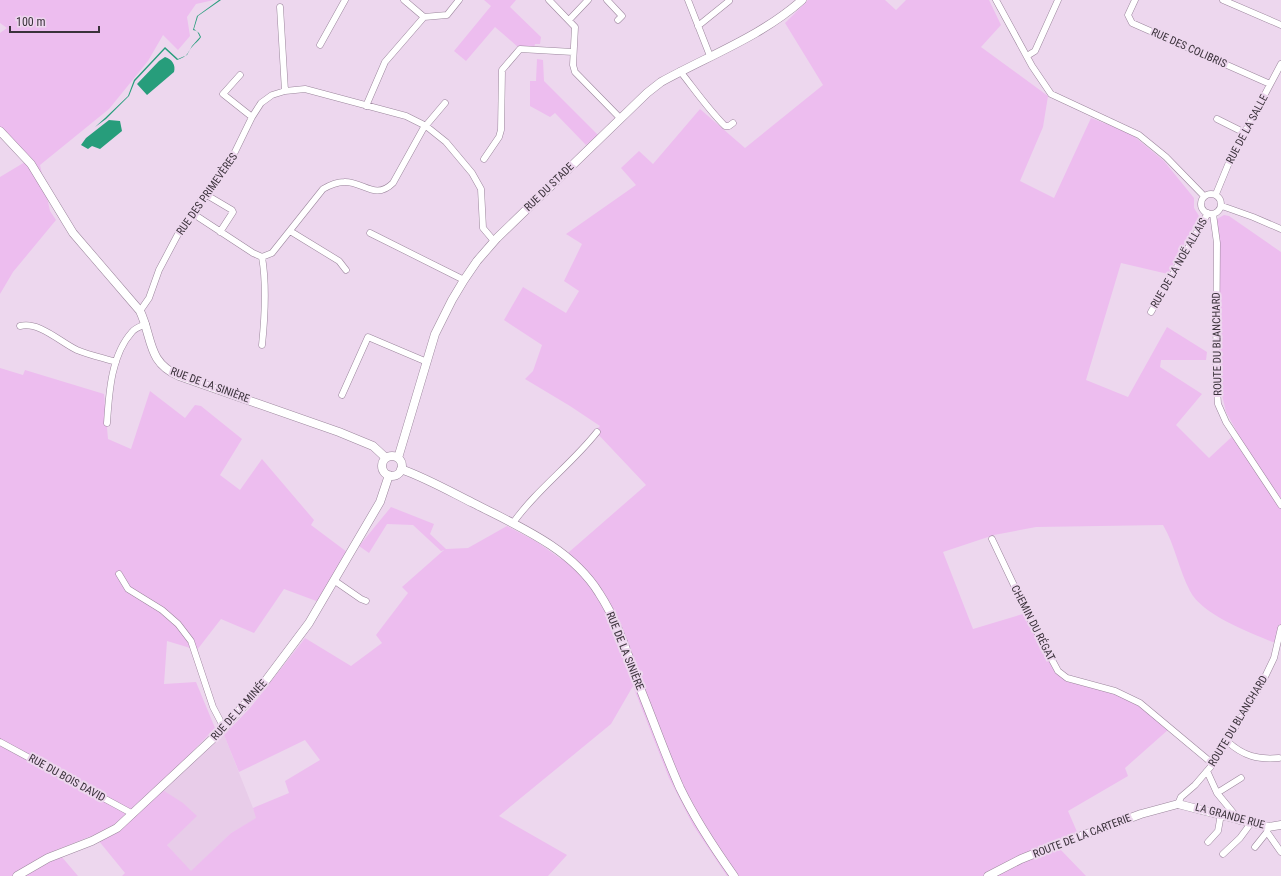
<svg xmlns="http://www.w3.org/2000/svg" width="1281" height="876" font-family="'Roboto Condensed',sans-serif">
<rect width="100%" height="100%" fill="#edd7ee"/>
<path fill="#e8cce9" d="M215,728L224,735L257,818L231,833L191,872L167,845L166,793L158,787Z"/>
<path fill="#edbdef" d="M0,0H214L196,4L187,17L190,36L178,50L163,35L148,61L109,109L40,165L50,211L56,220L13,272L0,294V177L25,162L0,133V33L7,28L0,23Z
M484,0H516L510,7L541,37L540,44H535L534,48L518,47L495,27L466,61L454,51L491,6Z
M808,0H885L896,10L906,0H989L1001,25L981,47L1048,96L1043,127L1020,181L1054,198L1091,118L1130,133L1164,161L1194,198V208L1199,216L1168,274L1121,263L1086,380L1128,397L1167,327L1207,352L1206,360H1161L1160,367L1202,394L1176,425L1209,458L1237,432L1226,412L1219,382L1220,361L1219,240L1217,219L1224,215L1229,216L1281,252V642L1275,643C1251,633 1202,615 1190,591C1179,570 1175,545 1163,525L1036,527L994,535L943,552L973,629L1026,613C1034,632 1042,655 1056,670C1072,687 1101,688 1122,696C1140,703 1154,717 1169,729L1125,768L1128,776L1068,811L1078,834L1058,847L1086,876H727L693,825L669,778L633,686L611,724L499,816L567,855L548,876H122L125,873L94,835L56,850L78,876H0V368L23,375L25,370L104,394L108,439L131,449L150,391L185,418L195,405L201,406L242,439L220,475L240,490L262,459L314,520L311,525L347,552L319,602L284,589L254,633L221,619L197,650L167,641L164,684L196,682L215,728L158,787L183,803L197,816L167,845L191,871L231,833L256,818L253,808L289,793L285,781L320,760L305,740L239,772L224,735L250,708L305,638L351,666L382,643L376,635L408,593L402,587L444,550L441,551L413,525L387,524L369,553L359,546L391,507L434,524L430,534L446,549L468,548L507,526L537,542L561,559L646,485L595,431L600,426L570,406L525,379L533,371L542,345L504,320L523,287L566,313L579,291L564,281L582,244L566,234L636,185L621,168L639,151L653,164L700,109L745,148L823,85L785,23Z
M537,59L543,60L544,81L598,135L586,145L555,113L550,117L530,106V81H536Z"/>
<path fill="#279d7b" d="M219,0H221L198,16L194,29L199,33L201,37C198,42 194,44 192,47C185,56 189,55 177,60L165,49L135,81L129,96L106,119L95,127L83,132L65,150L38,163L65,150L83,132L95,127L105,118L128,96L134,80L165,47L178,59L187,55L192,46L200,37L197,31L193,30L197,16Z
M165,57C172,59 176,65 174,72L147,95L137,84L159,61Z
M109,120L120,121L122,131L100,149L92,146L88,149L81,145L86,138Z"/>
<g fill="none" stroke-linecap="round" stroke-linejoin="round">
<defs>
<path id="street" d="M404,0L424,17
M549,0L575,27L573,65L575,72L620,118
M607,0L622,16L618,20
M688,0L710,56
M996,0L1032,66L1051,94L1139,135L1166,157L1204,196
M1135,0L1128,15L1132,23L1270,84
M1223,0L1281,25
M280,7L285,91
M569,20L588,0
M698,26L729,1
M320,45L345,0
M1027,56L1035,51L1058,0
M680,71C695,90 708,109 725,126H729L733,123
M240,75L223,94L252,117
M366,106L385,62L424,17L447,15L459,0
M1217,119L1245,133
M484,159L499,137L501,130L502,70L520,49L573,52
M1201 204a10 10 0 1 1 20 0a10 10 0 1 1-20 0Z
M205,194L232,210L233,212L220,232
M1216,194L1230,160L1281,64
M1222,206L1253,217L1281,229
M192,213L253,253L262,257L272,253L323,189C330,185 336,182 344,182C363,181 375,201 393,183L423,129L445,103
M1213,214L1217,243L1216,376L1218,404L1226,422L1281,505
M290,231L339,261L346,270
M370,233L464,280
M140,311L149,298L159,270L177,236L192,213L231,160L252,117L261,103L272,95L285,91L305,89L406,116L426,126L446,142L472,173L481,189L483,228L494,241
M1151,312L1208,213
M20,326C39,321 60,342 77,350C89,355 103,358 116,362
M262,345C265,316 267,286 262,257
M342,395L368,337L427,362
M107,423C109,393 111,355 132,332C135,328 141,326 146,324
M513,523C537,489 571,465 597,432
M992,539L1030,619L1058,671L1067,678L1115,691L1140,703L1213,764
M119,574L128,589L162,610L178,624L191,641L213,707L224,728
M335,581L361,599L366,601
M1227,741C1243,756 1258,760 1279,758
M0,742L133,814
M1207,771L1217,793L1240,821
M1217,793L1241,778
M1178,804L1181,797L1195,785L1213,764L1262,683L1274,658L1281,628
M1268,827L1267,832L1281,852
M1208,842L1218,831L1221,814
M1255,847L1267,832
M1223,854L1240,838L1251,823"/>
<path id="secondary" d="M0,131L31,164L73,233L140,311C153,339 147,362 179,376L339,432L373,446L386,458
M382 466a10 10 0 1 1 20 0a10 10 0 1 1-20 0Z
M398,458L435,334L452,300L464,280L477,261L497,238L647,93L661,82C708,56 762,36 802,0
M401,469C426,478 449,491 473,503C518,526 571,548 599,593C620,625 630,663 644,698C656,728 667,759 680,788C695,819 714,848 734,876
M17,876L48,858L92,841L117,828L220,732L264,683L309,623L380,502L389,475
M988,876L1021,859L1046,849L1141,814L1178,804L1268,827L1281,825"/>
</defs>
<use href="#street" stroke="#9b869c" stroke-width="7"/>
<use href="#secondary" stroke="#9b869c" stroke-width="9"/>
<use href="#street" stroke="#fff" stroke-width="6"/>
<use href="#secondary" stroke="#fff" stroke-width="8"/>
</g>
<g text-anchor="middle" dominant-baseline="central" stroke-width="4" stroke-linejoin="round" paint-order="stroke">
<g font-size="11" fill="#3b323b" stroke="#edd7ee">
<text transform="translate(1189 48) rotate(24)">RUE DES COLIBRIS</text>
<text transform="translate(1247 129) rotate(-62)">RUE DE LA SALLE</text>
<text transform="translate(549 187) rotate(-44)">RUE DU STADE</text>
<text transform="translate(207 194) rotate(-55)">RUE DES PRIMEVÈRES</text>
<text transform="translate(1179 263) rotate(-60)">RUE DE LA NOË ALLAIS</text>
<text transform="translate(1217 344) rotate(-91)">ROUTE DU BLANCHARD</text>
<text transform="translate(210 385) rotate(20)">RUE DE LA SINIÈRE</text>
<text transform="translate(1033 623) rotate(63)">CHEMIN DU RÉGAT</text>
<text transform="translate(625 651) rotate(68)">RUE DE LA SINIÈRE</text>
<text transform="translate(239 710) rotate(-48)">RUE DE LA MINÉE</text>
<text transform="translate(1238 721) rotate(-59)">ROUTE DU BLANCHARD</text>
<text transform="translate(67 778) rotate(29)">RUE DU BOIS DAVID</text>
<text transform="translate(1230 816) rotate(15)">LA GRANDE RUE</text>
<text transform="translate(1082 836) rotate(-21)">ROUTE DE LA CARTERIE</text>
</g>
</g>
<path d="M10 26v6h89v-6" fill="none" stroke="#3b323b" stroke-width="2"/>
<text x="16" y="26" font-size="12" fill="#3b323b" stroke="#edd7ee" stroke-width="3" paint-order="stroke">100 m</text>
</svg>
